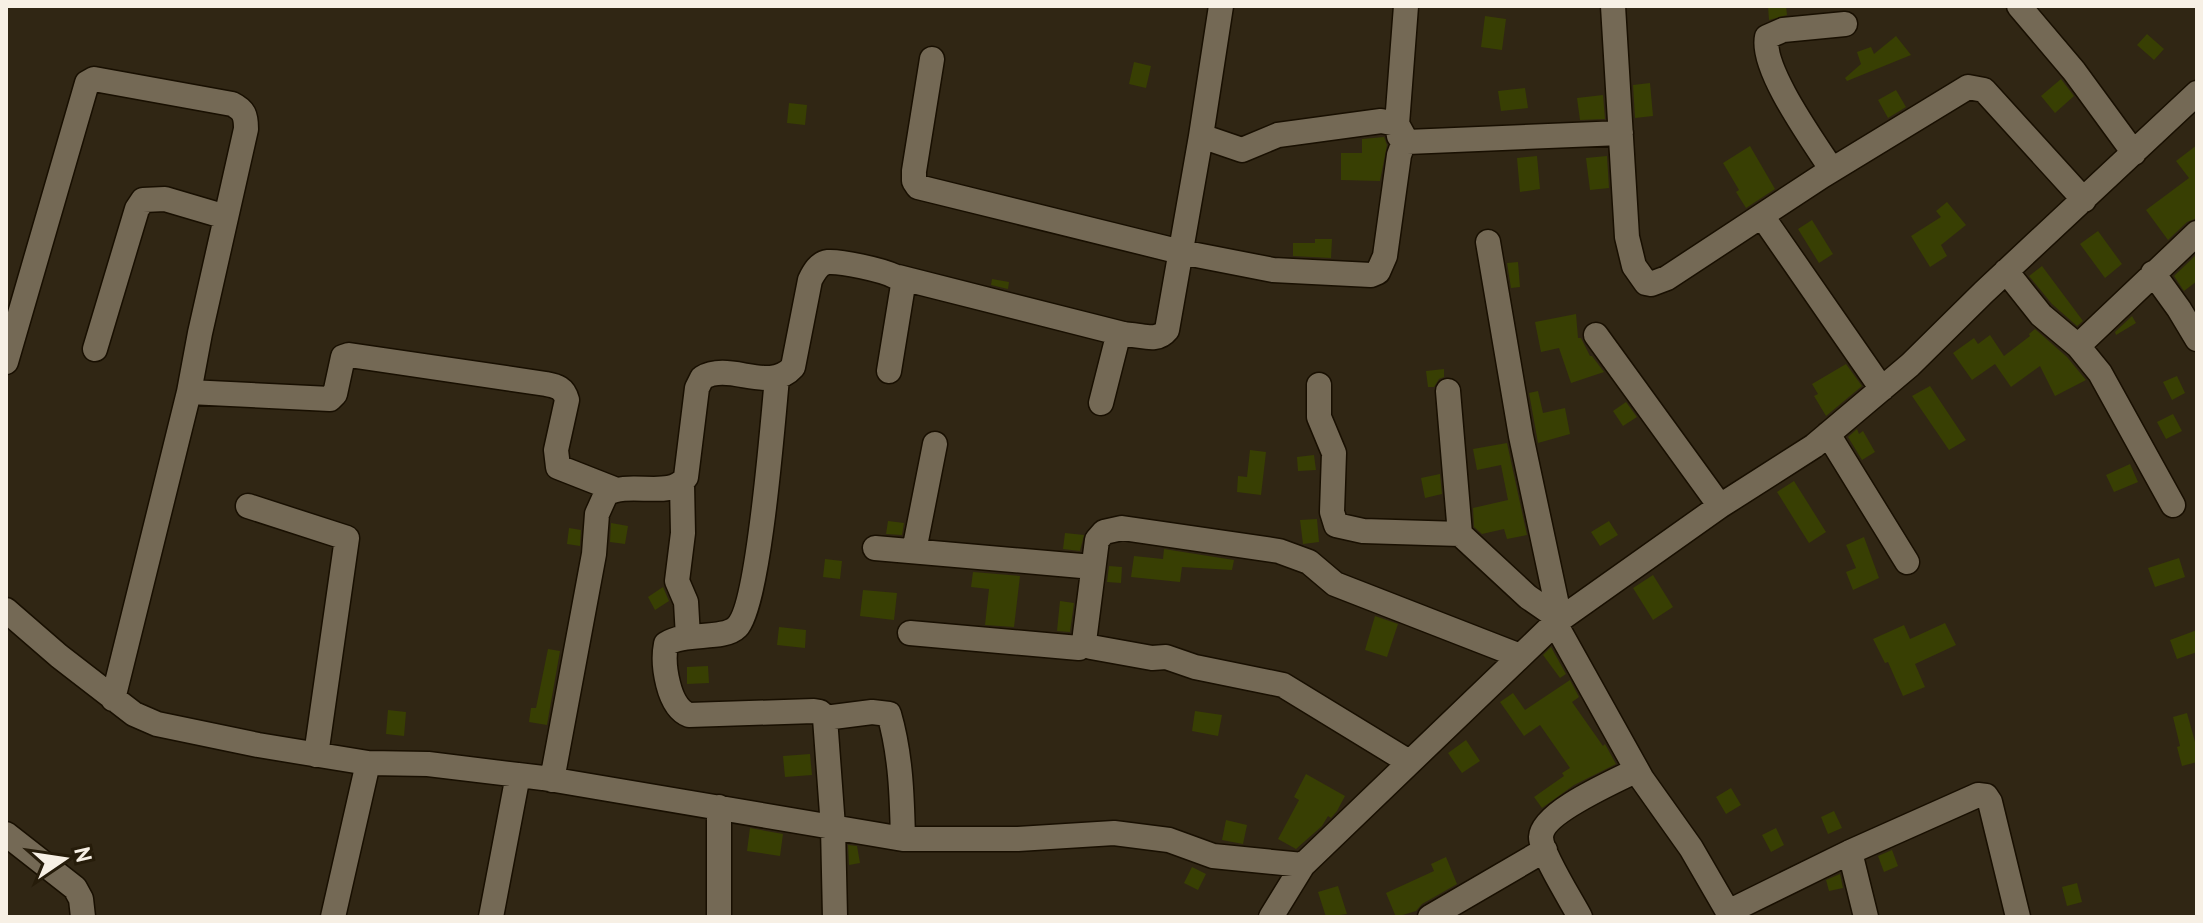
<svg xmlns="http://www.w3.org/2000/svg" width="2203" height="923" font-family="'PT Sans',sans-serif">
<rect width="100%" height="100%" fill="#302614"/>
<path fill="#383f03" d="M1768,6H1786L1787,15L1769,20Z
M1485,16L1506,19L1502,50L1481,47Z
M2147,34L2164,49L2154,60L2137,45Z
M1896,36L1911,55L1847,81L1845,78L1861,64L1857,52L1871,47L1874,54Z
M1134,62L1151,66L1146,88L1129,84Z
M2061,79L2074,96L2055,113L2041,96Z
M1650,83L1653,116L1635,118L1633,85Z
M1525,88L1528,108L1501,111L1498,91Z
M1896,90L1906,107L1888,118L1878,100Z
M1603,95L1605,119L1580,120L1577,98Z
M789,103L807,105L805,125L787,123Z
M1384,137L1387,145L1380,181L1341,180V153H1362V139Z
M2197,145V218L2187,222L2168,240L2146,210L2189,178L2176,161Z
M1750,146L1775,189L1746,208L1736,192L1739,190L1723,163Z
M1537,156L1540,189L1520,192L1517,158Z
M1607,156L1609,188L1590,190L1586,158Z
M1947,202L1966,225L1941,245L1947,256L1930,267L1911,236L1941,217L1936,211Z
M1812,220L1833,254L1819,263L1798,229Z
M2098,231L2122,264L2105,278L2080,244Z
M1315,239H1332L1331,258L1293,256V243H1315Z
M2197,254V281L2184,291L2174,276Z
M1518,262L1520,287L1511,288L1507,263Z
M2042,266L2083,321L2077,326L2052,304L2029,276Z
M992,279L1009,282L1008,289L991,285Z
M1576,314L1578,338H1581L1590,356H1592L1604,372L1571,383L1559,348L1541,352L1535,322Z
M2132,316L2136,323L2116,335L2115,332Z
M2035,329L2067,357L2086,380L2055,396L2040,366L2011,387L1995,364L1972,380L1953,353L1974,338L1978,344L1990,335L2004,356L2030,336L2029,334Z
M1846,364L1862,386L1826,416L1814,396L1818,394L1812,384Z
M1444,369V377L1439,379L1434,387H1428L1426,371Z
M2177,376L2185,393L2172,400L2163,382Z
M1930,386L1966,440L1949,450L1912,396Z
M1538,391L1543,413L1565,408L1570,434L1538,443L1529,393Z
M1626,402L1637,417L1623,426L1613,411Z
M2173,414L2182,431L2166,439L2157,422Z
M1857,429L1859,434L1863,431L1875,452L1862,460L1848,437Z
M1507,443L1527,535L1507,539L1504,529L1482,534L1474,527L1473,508L1508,500L1501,465L1477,470L1473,449Z
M1250,450L1266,452L1261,495L1237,492L1238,476L1247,477Z
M1314,455L1316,470L1298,471L1297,457Z
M2130,464L2138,482L2114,492L2106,475Z
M1440,474L1442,494L1425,498L1421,478Z
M1794,481L1826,532L1809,543L1777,492Z
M1317,519L1319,542L1303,544L1300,520Z
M888,521L904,523L902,535L886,534Z
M1609,521L1618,535L1600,546L1591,532Z
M611,523L628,526L625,544L610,542Z
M569,528L581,530L580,546L567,544Z
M1065,533L1084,535L1080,551L1063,549Z
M1864,537L1879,578L1853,590L1846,572L1856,568L1846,545Z
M1164,549L1234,560L1232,570L1182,567L1180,582L1131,577L1134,556L1163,559Z
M2179,558L2185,577L2155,587L2148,568Z
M825,559L842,561L840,579L823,577Z
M1109,566L1122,567L1121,583L1107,582Z
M973,572L1020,576L1014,627L985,625L989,589L971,587Z
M1653,575L1673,607L1653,620L1633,588Z
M663,587L669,601L655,610L648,597Z
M863,590L897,593L894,620L860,616Z
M1060,601L1074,603L1070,632L1057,631Z
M1375,616L1398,624L1387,657L1365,650Z
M1945,623L1956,645L1915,664L1925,687L1903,696L1888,662L1885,663L1873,639L1904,625L1910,639Z
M779,627L806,630L805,648L777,645Z
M2197,630V652L2177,659L2170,640Z
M1551,647L1566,674L1560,678L1543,655Z
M548,649L560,651L547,725L529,722L531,708H536Z
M708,666L709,683L687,684V667Z
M1570,680L1579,697L1572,702L1603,746L1605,744L1616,764L1574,785L1542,808L1534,797L1564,776L1562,773L1570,768L1540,725L1524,736L1500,702L1513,693L1525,710Z
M388,710L406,712L404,736L386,734Z
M1195,711L1222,715L1218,736L1192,731Z
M2187,713L2197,749V762L2182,766L2177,747L2180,746L2173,717Z
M1466,740L1480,761L1462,773L1448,753Z
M810,754L812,775L785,777L783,756Z
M1306,774L1345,796L1337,811L1331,818L1328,816L1322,826L1296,849L1278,839L1299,800L1294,797Z
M1731,788L1741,805L1726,814L1716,797Z
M1834,811L1842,828L1828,834L1821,817Z
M1226,820L1247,825L1243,844L1222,840Z
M750,828L783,834L780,856L747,851Z
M1776,828L1784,845L1771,852L1762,835Z
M848,845L857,846L860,863L849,865Z
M1892,850L1898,866L1884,872L1878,856Z
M1446,857L1457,884L1422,904L1416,911L1396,917L1386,893L1434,871L1431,864Z
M1192,867L1206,874L1198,890L1184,883Z
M1840,874L1843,888L1829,891L1826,880Z
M2077,883L2082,902L2067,906L2062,887Z
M1338,886L1347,914L1326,917L1318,892Z"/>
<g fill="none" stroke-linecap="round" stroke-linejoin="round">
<defs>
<path id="minor" d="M1613,6L1627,237L1634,266L1646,283L1651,284L1667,278L1822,176L1968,87L1984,90L2084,200
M2019,6L2074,71L2134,153
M932,59L914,171V181L918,187L1181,252L1273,270L1371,275L1378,272L1385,256L1399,155L1402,147L1407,142L1621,133
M1201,136L1242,150L1278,135L1381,121L1397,124L1407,142
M1399,136L1397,124L1406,6
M1832,170C1814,142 1760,68 1767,37L1783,30L1845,24
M1762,216L1882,389
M1488,242L1521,436L1560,619
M2006,271L2041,315L2078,346L2100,373L2173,505
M2153,273L2179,309L2197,339
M898,277L1123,334
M1596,335L1720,506
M2078,346L2197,233
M95,349L137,209L143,200L165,199L226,217
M6,362L87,83L94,79L105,81L232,104C244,110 246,115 246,129L200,333L189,392L113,699
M777,378C773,419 759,605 737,627C723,641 685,631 666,644C662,664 668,707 689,715L814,711L820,712L825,718L833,827L835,917
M1319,385V417L1334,453L1332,512L1336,525L1363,531L1460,534
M1448,391L1460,534L1528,597L1560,619
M189,392L330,399L335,394L343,357L349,355L546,384C557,386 564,388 567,400L556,450L558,467L614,489
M1101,403L1118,336C1136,330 1154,346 1167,330L1201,136L1221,6
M1828,434L1907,562
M682,484L683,533L677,581L686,602L688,637
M248,506L347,538L316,755
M875,548L1093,567
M914,551L935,444
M6,610L59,656L134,714L157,724L258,745L368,763L428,764L543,778L903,839H1018L1114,833L1169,840L1213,856L1303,865
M1555,623L1642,779L1691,848L1731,917
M910,633L1079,648L1084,643L1085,634L1097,540L1104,532L1122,528L1279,551L1309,562L1335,584L1520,656
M1084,643L1091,647L1152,658L1166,657L1195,667L1283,685L1409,762
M825,718L872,712L889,714C901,755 902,798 903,839
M552,780L594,554L597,514L606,494C629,480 673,500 686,477L697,388L702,378C730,361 769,394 793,367L810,280C814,272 819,263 828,262C841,261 882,270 894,276C900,278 899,279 903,285L889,371
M6,834L75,888L81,899L83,917
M1850,852L1866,917
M1728,912L1850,852L1978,795L1986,796L1990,802L2018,917
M333,917L368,763
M491,917L518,775
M719,917V807
M1271,917L1303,865L1555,623L1720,506L1814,446L1910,365L1984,292L2197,93
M1430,917L1545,850
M1580,917C1571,900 1541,853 1541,837C1542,812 1616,781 1637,770"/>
</defs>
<use href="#minor" stroke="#180f01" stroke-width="27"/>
<use href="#minor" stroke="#746955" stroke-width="24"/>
</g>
<rect width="2203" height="923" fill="none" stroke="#f7f0e5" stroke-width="16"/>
<g transform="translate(64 859) rotate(77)" stroke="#261c0a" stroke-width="6" paint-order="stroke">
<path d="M0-6L14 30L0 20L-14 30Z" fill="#f7f0e5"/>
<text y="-12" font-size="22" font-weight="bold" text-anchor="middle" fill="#f7f0e5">N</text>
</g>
</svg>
